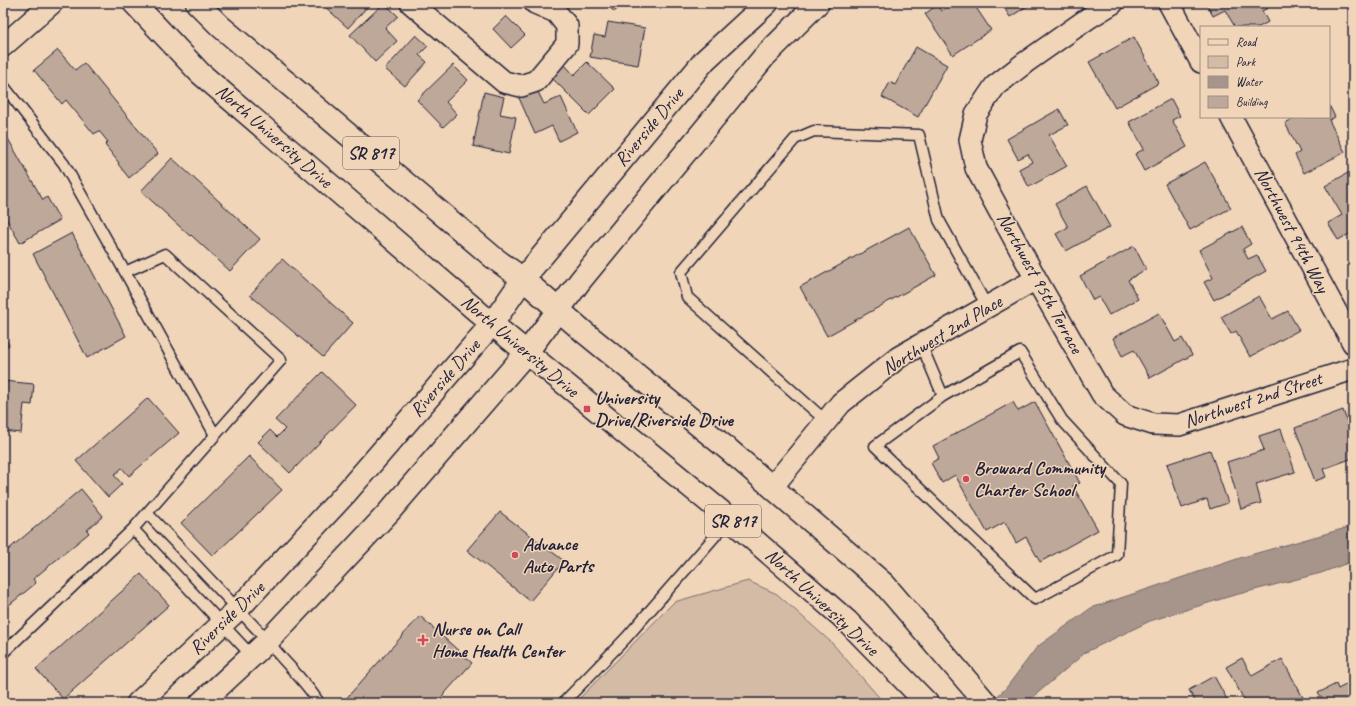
<svg xmlns="http://www.w3.org/2000/svg" width="1356" height="706" font-family="Caveat,sans-serif">
<rect width="100%" height="100%" fill="#f1d5b8"/>
<filter id="ink" filterUnits="userSpaceOnUse"><feTurbulence type="fractalNoise" baseFrequency=".025" numOctaves="2"/><feDisplacementMap in="SourceGraphic" scale="8" xChannelSelector="R" yChannelSelector="G"/><feConvolveMatrix kernelMatrix="1 2 1 2 8 2 1 2 1" color-interpolation-filters="sRGB"/></filter>
<g filter="url(#ink)">
<path fill="#d3bba6" stroke="#7a6e70" d="M748,581L777,594L832,643L884,703H575L674,602Z"/>
<path fill="#a7958b" stroke="#72676b" d="M1353,526V561L1321,573L1231,596L1150,621L1086,652L1026,703H990L1006,688L1037,647L1091,608L1243,557Z"/>
<path fill="#bea899" stroke="#22223b" d="M321,3H365L368,6L348,28Z
M384,3L398,16L385,28L397,41L375,62L350,35Z
M607,3H624L614,12Z
M954,3H973L991,30L953,55L925,14L937,5L941,11Z
M1001,3H1028L1029,5L1010,17Z
M1206,3H1266L1268,8L1262,11L1268,22L1259,27H1235L1225,10L1213,16Z
M506,16L525,35L511,48L493,29Z
M608,22L645,28L638,65L590,57L594,35L605,37Z
M416,35L428,46L419,55L427,62L405,86L385,69Z
M1134,37L1159,83L1115,108L1089,62Z
M916,47L947,65L918,117L882,97L890,82L895,85Z
M58,50L75,70L84,63L158,154L129,178L118,164L119,163L105,145L108,142L99,131L94,134L66,100L62,104L34,70Z
M587,62L615,89L589,115L551,77L564,64L574,75Z
M453,65L468,80L446,102L457,114L443,127L417,100Z
M537,90L544,104L561,97L577,132L559,141L552,126L535,134L519,98Z
M484,92L504,97L500,114L516,117L509,154L473,146Z
M1171,99L1180,116L1172,120L1187,147L1144,171L1135,154L1144,149L1129,122Z
M1329,105L1335,117L1329,120L1345,152L1304,173L1295,155L1300,152L1285,123L1297,117H1329Z
M1059,109L1068,125L1049,135L1067,166L1029,187L1019,169L1032,162L1028,154L1018,159L1007,139Z
M3,130L43,200L47,197L60,220L20,243L3,213Z
M172,158L260,239L230,271L191,235L190,236L141,191Z
M1205,162L1231,208L1190,230L1165,184Z
M1353,170V232L1338,240L1328,223L1342,215L1325,186Z
M1087,186L1110,227L1066,251L1056,234L1068,227L1055,204Z
M909,227L936,275L827,336L800,287Z
M1242,227L1251,244L1243,249L1248,259L1257,255L1266,271L1214,300L1204,282L1213,278L1199,250Z
M72,233L126,336L87,358L33,254Z
M1134,246L1146,269L1128,280L1138,299L1109,315L1099,297L1093,300L1080,276Z
M282,259L353,323L323,357L250,295Z
M1259,296L1272,319L1288,311L1299,330L1250,357L1236,331L1231,334L1221,317Z
M1159,313L1175,342L1182,338L1192,355L1150,378L1134,350L1122,356L1113,338Z
M3,335L9,345L3,349Z
M322,372L356,405L290,473L258,442L270,430L277,437L285,429L275,420Z
M3,381L34,384L32,405L24,404L21,433L3,431Z
M148,398L179,433L129,476L122,468L114,475L122,484L108,497L76,461Z
M1013,402L1018,411L1035,402L1080,483L1073,486L1098,530L1040,562L1026,537L1016,543L1005,522L987,532L955,475L942,483L931,463L939,458L933,446Z
M1343,410L1353,438V458L1323,469L1326,477L1315,481L1295,428Z
M1281,429L1295,472L1256,484L1261,503L1241,509L1227,462L1264,450L1259,436Z
M1210,450L1228,503L1210,509L1207,499L1182,508L1167,464Z
M249,456L282,490L213,556L181,523Z
M81,489L103,516L87,530L89,533L33,579L36,583L3,610V554Z
M500,512L564,561L530,601L467,550Z
M141,574L169,605L63,699L36,669Z
M420,616L472,663L436,703H342Z
M1242,658L1252,676L1282,659L1306,703H1246L1226,667Z
M1214,676L1229,703H1192L1195,701L1189,690Z
M1353,681V703H1324L1318,693L1336,684L1338,689Z"/>
<g fill="none" stroke-linecap="round" stroke-linejoin="round">
<defs>
<path id="service" d="M3,85L64,164L125,272L165,254L281,360L133,529L3,653
M125,272L215,435
M921,344L943,396L875,446L1035,599L1117,555L1121,484L1062,420L1020,352L943,396
M826,421L687,297L681,272L795,139L814,131L919,135L939,220L988,308
M147,513L268,641C284,663 305,680 319,703
M133,529L252,656
M563,703L626,638L730,519"/>
<path id="minor" d="M411,3L504,82L521,86L536,81L567,44V26L556,12L535,3
M1113,3L1090,17L1026,62L995,86L976,114L970,140L976,168L1036,279L1102,394L1125,415L1153,424L1179,425L1353,369
M1169,3L1201,62
M3,46L52,3
M1231,117L1353,343
M773,486L841,403L899,357L1036,279"/>
<path id="tertiary" d="M138,703L238,609L345,494L492,324L523,279L705,60L767,3
M201,703L268,641L388,513L527,352L580,281L764,57L818,3"/>
<path id="primary" d="M134,3L200,73L492,324L730,519L847,621L927,703
M197,3L220,26L494,258L523,279L584,332L729,450L884,584L986,703"/>
</defs>
<use href="#service" stroke="#22223b" stroke-width="13"/>
<use href="#minor" stroke="#22223b" stroke-width="24"/>
<use href="#tertiary" stroke="#22223b" stroke-width="25"/>
<use href="#primary" stroke="#22223b" stroke-width="25"/>
<use href="#service" stroke="#f1d5b8" stroke-width="10"/>
<use href="#minor" stroke="#f1d5b8" stroke-width="21"/>
<use href="#tertiary" stroke="#f1d5b8" stroke-width="22"/>
<use href="#primary" stroke="#f1d5b8" stroke-width="22"/>
</g>
</g>
<g fill="#d1495b" stroke="#f1d5b8" stroke-width="1.5">
<rect x="583" y="405" width="8" height="8" rx="2"/>
<circle cx="966" cy="479" r="4"/>
<circle cx="515" cy="555" r="4"/>
<path d="M421 634h4v4h4v4h-4v4h-4v-4h-4v-4h4z"/>
</g>
<g text-anchor="middle" dominant-baseline="central" stroke-width="3" stroke-linejoin="round" paint-order="stroke">
<g fill="#f1d5b8" stroke="#605860" stroke-width="1">
<rect x="343" y="137" width="56" height="32" rx="3"/>
<rect x="705" y="505" width="56" height="32" rx="3"/>
</g>
<g font-size="18" font-weight="bold" fill="#22223b">
<text x="371" y="153">SR 817</text>
<text x="733" y="521">SR 817</text>
</g>
<g font-size="19" fill="#22223b" stroke="#f1d5b8">
<text transform="translate(649 127) rotate(-50)">Riverside Drive</text>
<text transform="translate(274 136) rotate(41)">North University Drive</text>
<text transform="translate(1292 230) rotate(62)">Northwest 94th Way</text>
<text transform="translate(1040 283) rotate(61)">Northwest 95th Terrace</text>
<text transform="translate(942 335) rotate(-31)">Northwest 2nd Place</text>
<text transform="translate(520 346) rotate(40)">North University Drive</text>
<text transform="translate(445 378) rotate(-49)">Riverside Drive</text>
<text transform="translate(1253 400) rotate(-18)">Northwest 2nd Street</text>
<text transform="translate(822 602) rotate(43)">North University Drive</text>
<text transform="translate(227 618) rotate(-44)">Riverside Drive</text>
</g>
<g font-size="19" font-weight="bold" fill="#22223b" stroke="#f1d5b8" text-anchor="start">
<text x="595" y="398">University<tspan x="595" dy="22">Drive/Riverside Drive</tspan></text>
<text x="974" y="468">Broward Community<tspan x="974" dy="22">Charter School</tspan></text>
<text x="523" y="544">Advance<tspan x="523" dy="22">Auto Parts</tspan></text>
<text x="432" y="629">Nurse on Call<tspan x="432" dy="22">Home Health Center</tspan></text>
</g>
</g>
<rect width="1356" height="706" fill="none" stroke="#f1d5b8" stroke-width="16"/>
<rect x="8" y="8" width="1340" height="690" fill="none" stroke="#22223b" stroke-width="1.5" filter="url(#ink)"/>
<rect x="1200" y="26" width="130" height="92" fill="#f1d5b8" stroke="#9e8d86"/>
<rect x="1208" y="39" width="20" height="6" fill="#f1d5b8" stroke="#9e8d86"/>
<text x="1236" y="46" font-size="12" fill="#22223b">Road</text>
<rect x="1208" y="56" width="20" height="12" fill="#d3bba6" stroke="#9e8d86"/>
<text x="1236" y="66" font-size="12" fill="#22223b">Park</text>
<rect x="1208" y="76" width="20" height="12" fill="#a7958b" stroke="#9e8d86"/>
<text x="1236" y="86" font-size="12" fill="#22223b">Water</text>
<rect x="1208" y="96" width="20" height="12" fill="#bea899" stroke="#9e8d86"/>
<text x="1236" y="106" font-size="12" fill="#22223b">Building</text>
</svg>
